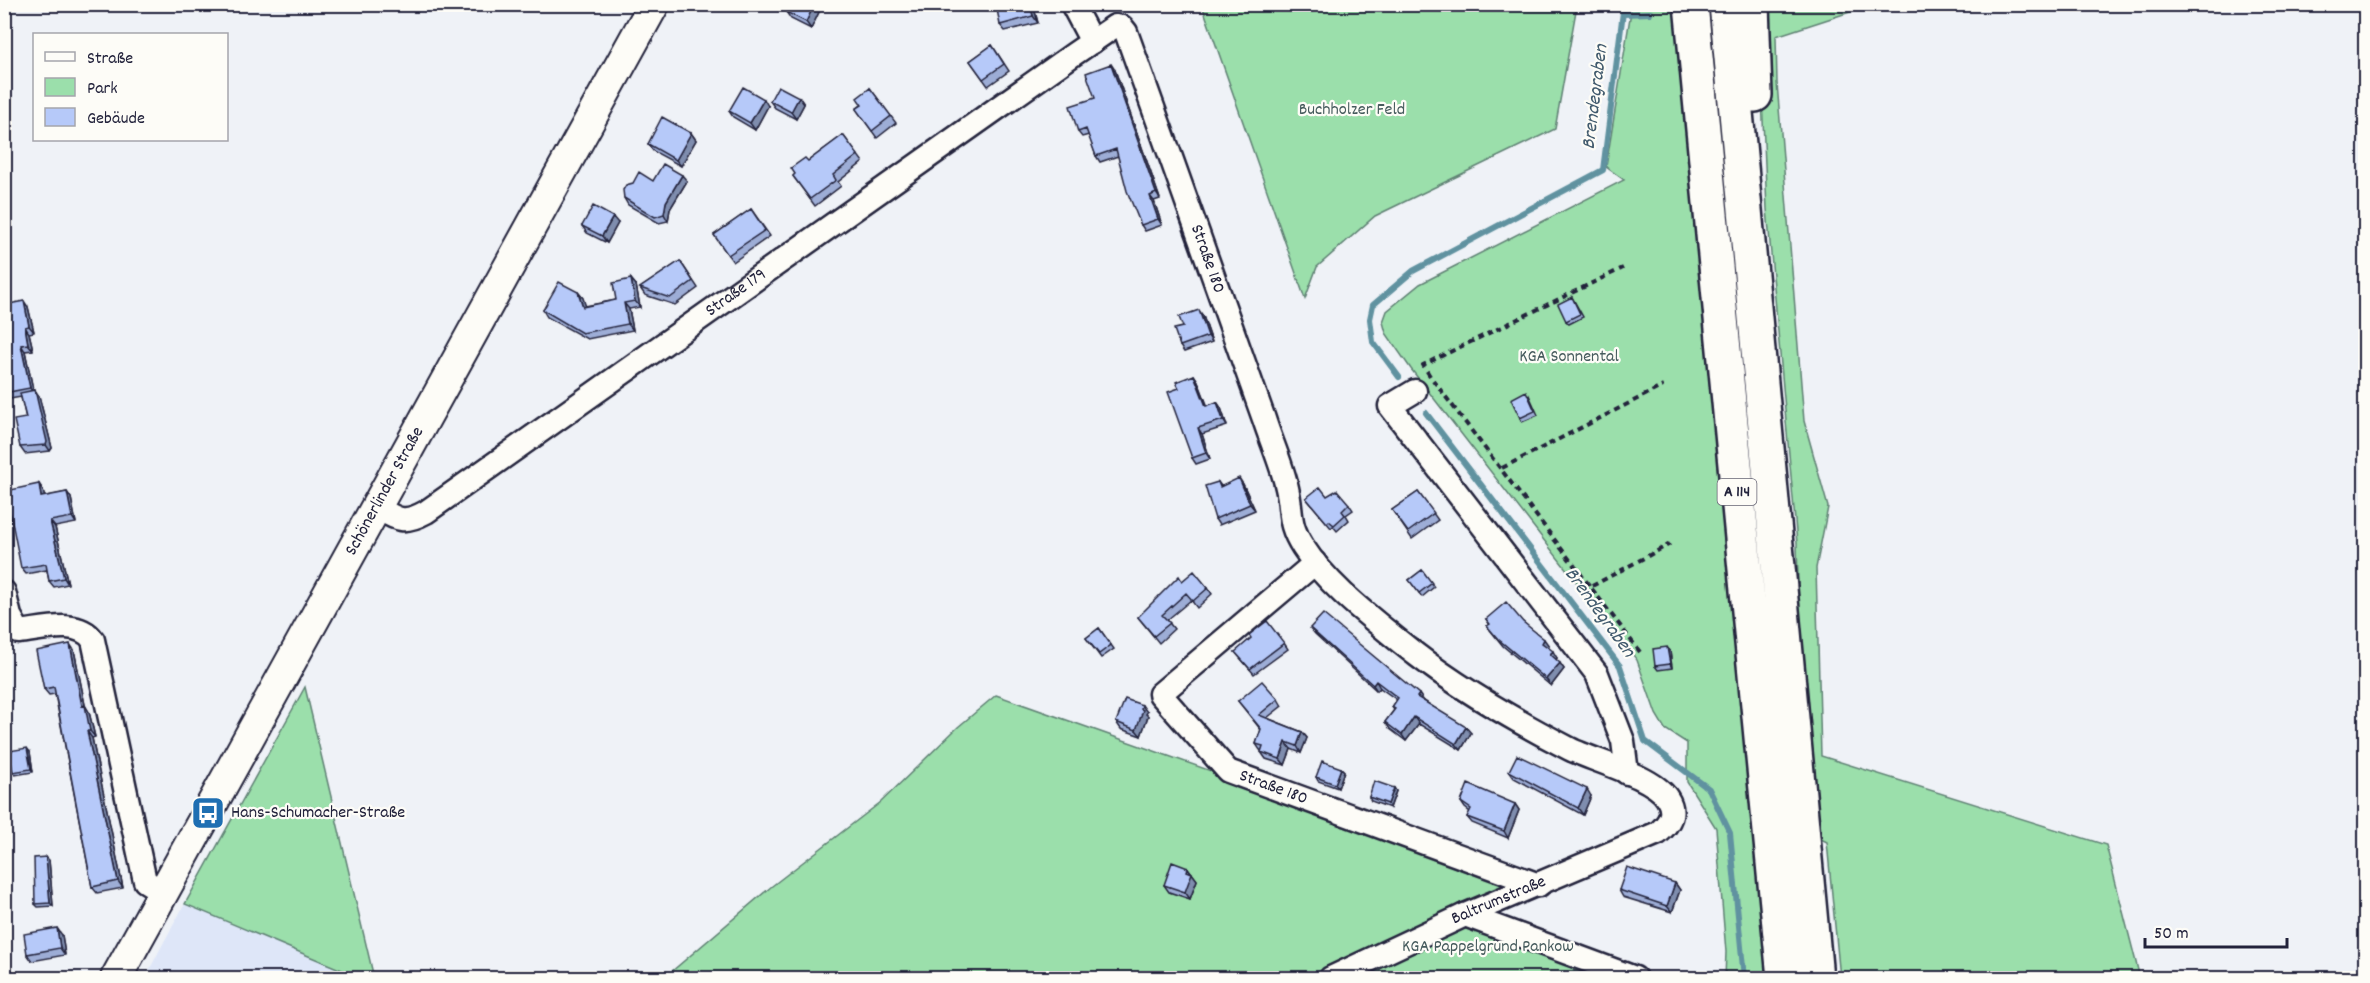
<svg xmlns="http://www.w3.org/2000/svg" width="2370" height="983" font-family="Dekko,sans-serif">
<rect width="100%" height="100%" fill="#eff2f7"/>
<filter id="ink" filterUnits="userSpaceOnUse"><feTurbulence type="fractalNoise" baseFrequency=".0167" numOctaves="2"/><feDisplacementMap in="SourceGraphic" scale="12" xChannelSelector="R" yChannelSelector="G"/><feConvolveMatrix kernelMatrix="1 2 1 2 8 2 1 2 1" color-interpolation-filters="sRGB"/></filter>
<g filter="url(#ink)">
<path fill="#dee6f8" d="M305,687L374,978H145L166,938Z"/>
<path fill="#9bdfab" stroke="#5e8073" stroke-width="1.5" d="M1202,5V4L1577,5L1555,129L1375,216L1317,267L1305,299Z
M1632,5H1675L1770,978H1725L1726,952L1716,828L1687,782V743L1665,729L1656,714L1637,660L1411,369L1386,333L1383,322L1387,311L1420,284L1624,180L1606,167Z
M1761,5H1860L1853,11L1776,36L1777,83L1804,421L1828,507L1816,568L1821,756L2106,845L2140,978H1840L1827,842L1815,836L1799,619L1797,543L1767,209L1760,53Z
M305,687L374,978H361L185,904Z
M996,695L1525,882L1318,978H664L772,886L881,802L958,727Z
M1487,913L1659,978H1350Z"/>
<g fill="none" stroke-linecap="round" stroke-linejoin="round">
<path stroke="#6092a0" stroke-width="6" d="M1624,14L1650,13
M1399,377L1373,342L1370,319L1373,305L1413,271L1603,170L1624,4
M1426,413L1620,666L1645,741L1709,789L1730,833L1744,978"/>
<defs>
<g id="minor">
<path d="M1072,4L1092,42"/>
<path d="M1415,391L1390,406L1597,674L1623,741L1627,773"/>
<path id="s1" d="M376,507C398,519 402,525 426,512L1074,54L1115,26L1122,27L1126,32C1172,161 1219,290 1264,419C1271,441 1282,465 1287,488C1293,513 1287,522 1303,547C1326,583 1366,614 1399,641C1451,684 1510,718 1570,749C1594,761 1653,776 1667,798C1676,812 1670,823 1658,833L1465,915L1331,978"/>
<path id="s2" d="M1315,563L1160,694L1228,771L1539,885"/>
<path d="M4,592L10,616L19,632C41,630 78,618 93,640L145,881L163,892"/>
<path d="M1465,915L1635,978"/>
</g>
<g id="major">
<path id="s3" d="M116,978L654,4"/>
</g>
<path id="highway" d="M1691,4L1784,978
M1726,4L1816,978
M1752,4L1755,95"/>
</defs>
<use href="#minor" stroke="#22223b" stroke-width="27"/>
<use href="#major" stroke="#22223b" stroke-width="34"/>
<use href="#highway" stroke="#22223b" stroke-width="38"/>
<path stroke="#22223b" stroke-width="4" stroke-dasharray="6 4.5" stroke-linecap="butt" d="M1430,376L1423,365L1623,268
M1433,380L1640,652
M1502,468L1663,386
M1592,586L1670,544"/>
<use href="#minor" stroke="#fdfcf7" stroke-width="22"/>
<use href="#major" stroke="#fdfcf7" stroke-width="30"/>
<use href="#highway" stroke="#fdfcf7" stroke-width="33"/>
</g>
<path fill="#9dadd6" stroke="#22223b" stroke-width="1.5" d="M1033,4L1038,23L1005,31L1000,25Z
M786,12H819L811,29L791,19Z
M992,45L1009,71L988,86L970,61Z
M1115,70L1160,199L1154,201L1162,225L1145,231L1141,225L1118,156L1100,162L1096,156L1089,135L1082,137L1078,132L1095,98Z
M870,88L896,123L877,138L856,109L861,105Z
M799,97L804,104L796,119L775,108L770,101Z
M768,106L755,130L733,117L729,111Z
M691,133L696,140L681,166L653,151L648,144Z
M843,135L863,162L838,182L841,186L815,206L793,176L808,161Z
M653,181H687L670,209L668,221L659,223L628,205L624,198Z
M4,206L9,227L4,228Z
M751,209L770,236L733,262L714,235Z
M618,223L607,243L587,233L582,226Z
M680,261L698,288L675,305L645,295L640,288Z
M631,279L636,285L640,307L629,309L633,330L587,339L547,317L543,310L578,292L583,298L585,306L616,300Z
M1572,297L1583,317L1569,324L1566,321Z
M28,307L34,332L29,333L33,350L25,351L33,390L39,396L52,448L50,451L25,454L20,447L26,418L21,397L4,400V371L7,370Z
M1203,316L1212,342L1184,352L1180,346L1183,327Z
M1194,375L1198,381L1207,406L1217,402L1221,408L1227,426L1202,434L1210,459L1196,464L1192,458L1179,388Z
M1529,395L1538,415L1522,422L1520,418Z
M1218,482L1221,486L1243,484L1255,510L1219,525L1215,519Z
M39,484L43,490L44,497L67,492L71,498L76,523L55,527L68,584L54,587L49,581L47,570L26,574L21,568Z
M1418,492L1438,520L1412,539L1392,510Z
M1327,496L1349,504L1353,510L1346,515L1349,520L1337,531L1333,526L1331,528L1306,498Z
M1422,570L1434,587L1422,597L1409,580Z
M1182,581L1208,588L1212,594L1197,608L1191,600L1167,620L1174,629L1159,643L1138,617Z
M1486,619L1523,622L1549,646L1548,647L1557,658L1556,659L1564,669L1551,686L1503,646L1487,626L1490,625Z
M1099,628L1114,649L1101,658L1086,638Z
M1310,628L1424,701L1471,733L1461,750L1419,724L1406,741L1390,729L1385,722L1394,710L1392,707L1397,700L1380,688L1377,691L1315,634Z
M1284,643L1288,649L1254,674L1235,652Z
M74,650L85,705L89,712L95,737L92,738L123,888L97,893L92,887L55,694L49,695L44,689Z
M1670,651L1672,668L1658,670L1655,666Z
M1278,699L1282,706L1267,718L1302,732L1307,738L1301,753L1291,749L1285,765L1266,759L1261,752L1262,751L1260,750L1256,744L1261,730L1238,701Z
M1147,712L1146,714L1148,716L1141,736L1121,729L1116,722Z
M30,752L33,772L15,775L13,772Z
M1341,768L1344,771L1338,788L1318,781L1316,777Z
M1509,771L1591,796L1583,815L1514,778Z
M1394,788L1396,791L1390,808L1371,801L1369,797Z
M1461,802L1515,804L1519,810L1508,838L1472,823L1467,817L1470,812L1465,808Z
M49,860L53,906L38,907L35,904Z
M1188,868L1197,880L1190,899L1169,892L1164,885Z
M1675,883L1680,890L1672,912L1623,897L1619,890Z
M62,935L65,955L32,961L27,954Z"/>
<path fill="#7f8dae" stroke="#22223b" stroke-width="1.5" d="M1030,4H1033L1038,23L1033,16Z
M814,5L819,12L811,29L806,22Z
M1111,64L1115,70L1160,199L1156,193Z
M799,97L804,104L796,119L791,112Z
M764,99L768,106L755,130L750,123Z
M691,133L696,140L681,166L676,160Z
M682,175L687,181L670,209L668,221L664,214L666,202Z
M1150,196L1154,201L1162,225L1158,219Z
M4,206L9,227L4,221Z
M613,217L618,223L607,243L602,236Z
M4,276L8,291L4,286Z
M631,279L636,285L640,307L635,301Z
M578,292L583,298L588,313L583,307Z
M24,301L28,307L34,332L29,326Z
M624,303L629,309L633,330L628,324Z
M1199,310L1203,316L1212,342L1208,336Z
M25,327L29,333L33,350L28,344Z
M21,345L25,351L34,394L30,388Z
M1194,375L1198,381L1210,412L1206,406Z
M35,390L39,396L52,448L50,451L46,445Z
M1217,402L1221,408L1227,426L1223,420Z
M1198,428L1202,434L1210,459L1206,453Z
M1239,478L1243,484L1255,510L1250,504Z
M39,484L43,490L46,503L41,497Z
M67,492L71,498L76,523L72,517Z
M50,521L55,527L68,584L64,578Z
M1544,639L1549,646L1546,649L1542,643Z
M70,644L74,650L85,705L89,712L95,737L90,731L82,706Z
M1667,647L1670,651L1672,668L1670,664Z
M1553,651L1557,658L1554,661L1550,654Z
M1560,663L1564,669L1551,686L1546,679Z
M1376,681L1380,688L1377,691L1373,685Z
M1419,694L1424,701L1422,704L1417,697Z
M1142,705L1147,712L1146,714L1148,716L1141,736L1136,730Z
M1414,717L1419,724L1406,741L1402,735Z
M1466,727L1471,733L1461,750L1456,744Z
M87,731L92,738L123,888L118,881Z
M1302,732L1307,738L1301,753L1297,746Z
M1286,742L1291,749L1285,765L1280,759Z
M27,748L30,752L33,772L31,769Z
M1341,768L1344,771L1338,788L1335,784Z
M1394,788L1396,791L1390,808L1388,804Z
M1587,789L1591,796L1583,815L1578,808Z
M1515,804L1519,810L1508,838L1504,831Z
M46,857L49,860L53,906L50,903Z
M1188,868L1197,880L1190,899L1185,892L1187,871Z
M1675,883L1680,890L1672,912L1667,906Z
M57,928L62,935L65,955L60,948Z"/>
<path fill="#b6c9f9" stroke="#22223b" stroke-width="1.5" d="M789,4H813L814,5L806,22L786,12Z
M996,4H1030L1033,16L1000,25Z
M992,45L1004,64L983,79L970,61Z
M1111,64L1156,193L1150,196L1158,219L1141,225L1127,191L1116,149L1096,156L1086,129L1078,132L1070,106L1095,98L1086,73Z
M778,86L799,97L791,112L770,101Z
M743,87L764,99L750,123L729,111Z
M870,88L891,116L872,131L856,109L862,105L857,98Z
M662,117L691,133L676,160L648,144Z
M843,135L858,155L833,175L836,180L810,199L793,176L795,174L791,168L805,158L808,161Z
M663,164L682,175L666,202L664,214L655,217L624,198L623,190L626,185L633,183L639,172L653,181Z
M593,206L613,217L602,236L582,226Z
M751,209L765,230L728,255L714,235Z
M680,261L693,281L670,298L640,288Z
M631,279L635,301L624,303L628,324L582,333L543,310L559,282L578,292L583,307L616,300L613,283Z
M1572,297L1580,314L1566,321L1558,304Z
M24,301L29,326L25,327L28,344L21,345L30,388L4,393V371L7,370L4,356V305Z
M1199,310L1208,336L1180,346L1174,329L1183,327L1179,317Z
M1194,375L1206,406L1217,402L1223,420L1198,428L1206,453L1192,458L1168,392L1179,388L1176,382Z
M35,390L47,442L46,445L20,447L14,420L26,418L20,393Z
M1526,391L1535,411L1520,418L1511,399Z
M1239,478L1250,504L1215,519L1205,486L1218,482L1220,487Z
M39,484L41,497L67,492L72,517L50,521L64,578L49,581L46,564L21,568L6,491Z
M1320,487L1327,496L1337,490L1349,504L1342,511L1345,515L1334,525L1329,521L1327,523L1306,498Z
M1418,492L1434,513L1408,532L1392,510Z
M1422,570L1432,583L1419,593L1409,580Z
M1194,571L1208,588L1193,601L1186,593L1162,615L1170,623L1154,636L1138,617L1179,576L1182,581Z
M1506,602L1523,622L1544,639L1542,643L1553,651L1550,654L1560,663L1546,679L1498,639L1487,626L1490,624L1486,619Z
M1323,614L1419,694L1417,697L1466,727L1456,744L1414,717L1402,735L1385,722L1395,709L1392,707L1398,698L1376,681L1373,685L1310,628Z
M1267,621L1284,643L1250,669L1235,652L1251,638L1249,635Z
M1099,628L1111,645L1099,654L1086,638Z
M70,644L82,706L85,705L90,731H87L118,881L92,887L54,687L44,689L36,651Z
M1667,647L1670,664L1655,666L1653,649Z
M1262,681L1278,699L1259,715L1302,732L1297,746L1286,742L1280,759L1261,752L1263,746L1256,744L1261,729L1238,701Z
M1125,699L1142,705L1141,709L1143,710L1136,730L1116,722Z
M27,748L31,769L13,772L9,751Z
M1517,755L1587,789L1578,808L1509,771Z
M1322,761L1341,768L1335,784L1316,777Z
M1374,781L1394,788L1388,804L1369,797Z
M1468,784L1515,804L1504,831L1467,817L1471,809L1461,802Z
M46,857L50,903L35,904L34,858Z
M1172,862L1188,868L1187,871L1192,873L1185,892L1164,885Z
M1627,867L1675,883L1667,906L1619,890Z
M57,928L60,948L27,954L24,934Z"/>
</g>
<defs>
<symbol id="bus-square" viewBox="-11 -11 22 22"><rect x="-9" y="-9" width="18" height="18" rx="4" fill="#1f6fb2" stroke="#fdfcf7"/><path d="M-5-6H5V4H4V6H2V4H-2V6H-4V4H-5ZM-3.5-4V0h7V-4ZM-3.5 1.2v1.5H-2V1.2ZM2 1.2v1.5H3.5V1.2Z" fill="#fff"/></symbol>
</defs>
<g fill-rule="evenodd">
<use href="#bus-square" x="189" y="794" width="38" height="38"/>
</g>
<g text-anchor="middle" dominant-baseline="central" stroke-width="4.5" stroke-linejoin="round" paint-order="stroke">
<rect fill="#fdfcf7" stroke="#646373" stroke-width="1.5" x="1717.5" y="479" width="39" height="26" rx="4.5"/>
<g font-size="16" font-weight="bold" fill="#22223b">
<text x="1737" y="492">A 114</text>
</g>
<g font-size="18" fill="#465b5d" stroke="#fdfcf7">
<text x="1352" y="110">Buchholzer Feld</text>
<text x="1569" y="357">KGA Sonnental</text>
<text x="1488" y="947">KGA Pappelgrund Pankow</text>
</g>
<g font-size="18" fill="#22223b" stroke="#fdfcf7">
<text stroke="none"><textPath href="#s1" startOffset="1152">Straße 180</textPath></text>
<text stroke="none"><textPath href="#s1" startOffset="434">Straße 179</textPath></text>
<text stroke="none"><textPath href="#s3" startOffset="556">Schönerlinder Straße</textPath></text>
<text stroke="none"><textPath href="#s2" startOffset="354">Straße 180</textPath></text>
<text transform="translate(1499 901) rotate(-23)">Baltrumstraße</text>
</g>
<g font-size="18" fill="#22223b" stroke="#fdfcf7" text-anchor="start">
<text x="231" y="813">Hans-Schumacher-Straße</text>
</g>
<g font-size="20" font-style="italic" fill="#415a6d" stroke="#fdfcf7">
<text transform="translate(1596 97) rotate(-83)">Brendegraben</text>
<text transform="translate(1599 613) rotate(54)">Brendegraben</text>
</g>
</g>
<rect width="2370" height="983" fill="none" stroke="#fdfcf7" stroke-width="24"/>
<rect x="12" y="12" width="2346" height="959" fill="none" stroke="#22223b" stroke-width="2" filter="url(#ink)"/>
<rect x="33" y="33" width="195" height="108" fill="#fdfcf7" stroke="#a5a5ac" stroke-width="1.5"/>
<rect x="45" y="52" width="30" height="9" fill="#fdfcf7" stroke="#a5a5ac" stroke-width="1.5"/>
<text x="87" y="63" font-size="18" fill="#22223b">Straße</text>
<rect x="45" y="78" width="30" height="18" fill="#9bdfab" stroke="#a5a5ac" stroke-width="1.5"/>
<text x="87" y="93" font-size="18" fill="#22223b">Park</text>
<rect x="45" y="108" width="30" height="18" fill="#b6c9f9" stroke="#a5a5ac" stroke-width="1.5"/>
<text x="87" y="123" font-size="18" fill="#22223b">Gebäude</text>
<path d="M2145 938v9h142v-9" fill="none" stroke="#22223b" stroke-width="3"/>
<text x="2154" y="938" font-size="18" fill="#22223b" stroke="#fdfcf7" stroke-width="4.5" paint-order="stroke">50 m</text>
</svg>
